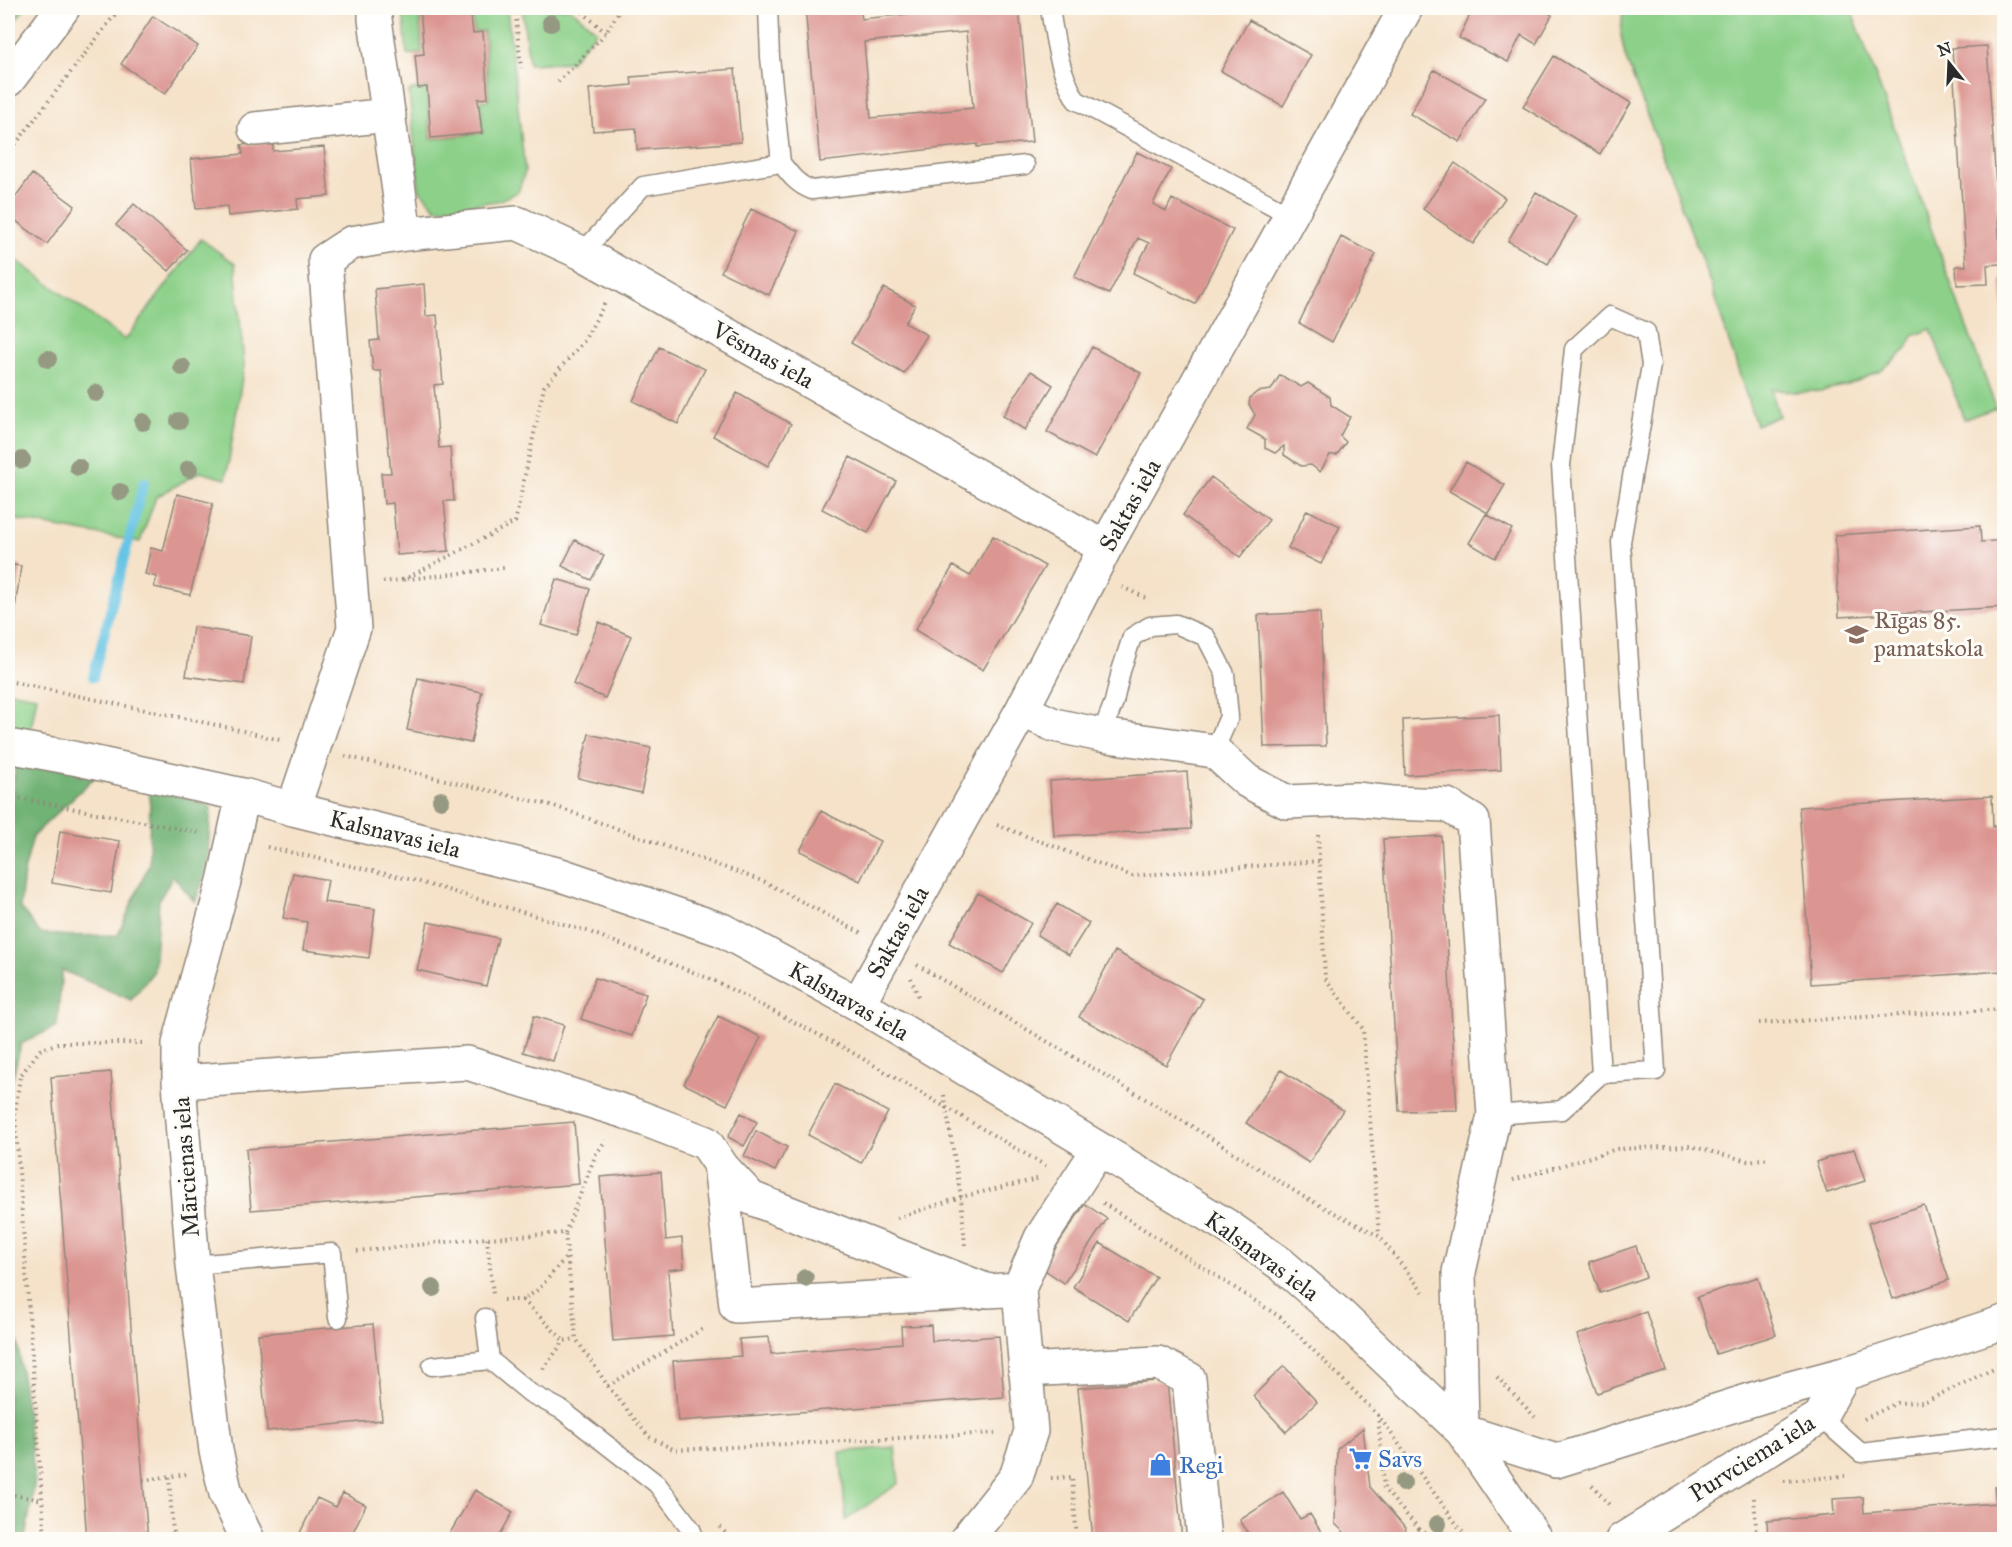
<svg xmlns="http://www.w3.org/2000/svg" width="2012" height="1547" font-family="'IM FELL Great Primer',serif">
<rect width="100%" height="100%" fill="#fdfcf7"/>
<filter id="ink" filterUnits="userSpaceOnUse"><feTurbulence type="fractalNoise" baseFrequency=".0167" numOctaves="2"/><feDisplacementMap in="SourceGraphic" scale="12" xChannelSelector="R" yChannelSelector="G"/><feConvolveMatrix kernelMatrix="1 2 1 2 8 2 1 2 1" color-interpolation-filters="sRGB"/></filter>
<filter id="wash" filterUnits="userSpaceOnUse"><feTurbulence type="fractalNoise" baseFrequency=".008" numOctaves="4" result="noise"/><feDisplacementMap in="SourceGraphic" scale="24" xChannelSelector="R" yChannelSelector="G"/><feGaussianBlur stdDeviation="1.35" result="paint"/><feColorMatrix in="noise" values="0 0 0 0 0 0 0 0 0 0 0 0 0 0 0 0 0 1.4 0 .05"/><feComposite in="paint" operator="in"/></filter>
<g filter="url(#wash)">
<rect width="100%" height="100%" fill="#f5e2c9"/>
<path fill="#8cd089" stroke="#5c7e5a" stroke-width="1.5" d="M8,8H25L8,30Z
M403,8H419L422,53L407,55Z
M472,8H507L525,172L518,192L498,201L436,209L419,189L409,92L410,90L426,88L431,139L483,133L480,101L489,100L484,31L474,32Z
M522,8H570L597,31L570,62L529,64Z
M1623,8H1851L1996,408L1964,419L1931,329L1913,336L1906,350L1880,371L1848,385L1821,391L1794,392L1771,389L1779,416L1756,425L1708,277L1625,56L1621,35Z
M201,239L235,264L244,365L226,479L200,472L156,497L140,542L8,518V254L125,340Z
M8,691L37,696L30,735L8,731Z
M895,1447L899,1483L846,1520L840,1452Z"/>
<path fill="#71b275" stroke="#4e6e50" stroke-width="1.5" d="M16,760L98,774L33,836L24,872L20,907L40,933L70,936L118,935L149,864L150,787L211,806L207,869L195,902L173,876L159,900L154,971L131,1000L62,970L57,1026L21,1044L8,1097V832Z
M8,1243L13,1305L35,1481L25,1539H8Z"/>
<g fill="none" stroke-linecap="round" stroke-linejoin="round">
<path stroke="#66c4e4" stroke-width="10" d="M93,677L144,482"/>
</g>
<g id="blocks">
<path fill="#dc9692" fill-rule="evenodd" d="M420,8H470L473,33L483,32L488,98L478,99L482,133L431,138L427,87L418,88L415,55L424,54Z
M805,8H860L862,19L963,8H1019L1032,142L977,147V144L820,162ZM966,32L973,108L871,118L864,42Z
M1473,8H1540L1552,15L1536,44L1521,35L1508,62L1459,38Z
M153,16L198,46L165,94L121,64Z
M1249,20L1311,55L1283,106L1221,71Z
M1987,46L2001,264L1987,265L1988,284L1957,285L1956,266H1966L1952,48Z
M1554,56L1631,103L1600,154L1523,107Z
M735,69L741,142L637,150L636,128L593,131L589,89L632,85L631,77Z
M1434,70L1485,98L1460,142L1410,114Z
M273,142V151L324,147L329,196L297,199L298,209L228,216L227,206L196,209L191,159L243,154L241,145Z
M1137,152L1171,169L1153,204L1166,211L1172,199L1233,230L1195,304L1133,273L1149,243L1138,238L1109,294L1074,277Z
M1455,163L1505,198L1473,244L1423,209Z
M32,174L75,206L47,244L8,215V207Z
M1536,192L1577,216L1548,264L1508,241Z
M134,204L187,250L169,271L116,225Z
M751,209L799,231L769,295L721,272Z
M1341,237L1376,254L1332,342L1299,323Z
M2001,278H2004V311H2003Z
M424,284L426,316L437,315L443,384L434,385L439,448L450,447L454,501H444L449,551L397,555L393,503L384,504L381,473H391L381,371H373L370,341L379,340L375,289Z
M884,288L915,305L905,323L927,335L904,374L851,343Z
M659,347L705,369L678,424L633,401Z
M1092,347L1141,373L1095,458L1047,432Z
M1031,371L1053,385L1025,430L1003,416Z
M1280,375L1301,387L1308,383L1330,397L1331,405L1350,417L1340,436L1346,442L1337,455H1330L1320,472L1311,465L1301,466L1284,455V446L1275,453L1265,448V439L1247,429L1255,415L1249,404L1250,398L1257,392L1271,390Z
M737,393L791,424L768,466L713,436Z
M850,457L896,481L868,533L822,509Z
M1466,462L1505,485L1488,513L1449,491Z
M1211,477L1269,520L1240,557L1183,515Z
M177,494L213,503L190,595L154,587L157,577L145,574L151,548L163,551Z
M1307,510L1340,526L1321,564L1288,548Z
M1486,514L1512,529L1495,558L1469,543Z
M1980,526L1981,542L2004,540V607L1839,617L1835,535Z
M993,536L1045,566L983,670L915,630L953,566L970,576Z
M575,540L604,556L591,580L562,566Z
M8,564L21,566L11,636L8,635Z
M556,579L590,589L576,635L541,625Z
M1320,612L1326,746L1264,747L1258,615Z
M599,622L631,636L605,698L573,684Z
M193,627L251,636L244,684L186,676Z
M418,678L482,692L471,743L407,730Z
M1499,715L1501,770L1405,775L1403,720Z
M589,734L651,748L641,793L578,778Z
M1187,772L1191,829L1054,836L1050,781Z
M1992,796L1993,827L2004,826V909L1999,910L2003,971L1811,984L1799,807Z
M821,811L880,841L860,881L800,851Z
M60,831L120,841L111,893L52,883Z
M1441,836L1457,1110L1399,1111L1383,839Z
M293,873L328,880L324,902L375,909L369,958L303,950L307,922L283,918Z
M978,893L1031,923L1003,973L949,943Z
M1057,904L1089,923L1069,955L1037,935Z
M428,922L498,938L486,986L417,970Z
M1115,951L1203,999L1166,1065L1079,1017Z
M595,978L646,994L632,1036L581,1019Z
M534,1016L564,1025L553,1061L523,1052Z
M718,1016L761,1037L727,1105L684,1084Z
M1281,1070L1343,1110L1309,1163L1246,1123Z
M111,1072L143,1480L148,1540H87L51,1077Z
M835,1084L888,1112L861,1163L808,1135Z
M741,1113L757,1122L744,1146L728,1137Z
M574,1122L579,1184L251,1210L246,1149Z
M756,1131L787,1147L775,1171L744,1156Z
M1854,1149L1865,1181L1827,1193L1816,1162Z
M661,1172L666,1240L682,1238L684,1268L668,1270L673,1336L613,1341L600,1177Z
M1085,1204L1107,1219L1064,1283L1042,1268Z
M1924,1205L1949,1280L1893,1299L1868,1223Z
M1100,1243L1156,1277L1129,1321L1073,1287Z
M1636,1246L1646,1277L1600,1293L1589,1262Z
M1758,1277L1776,1335L1716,1354L1697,1297Z
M1646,1312L1666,1370L1597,1393L1577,1335Z
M373,1324L382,1420L267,1431L258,1334Z
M931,1325L932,1341L999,1336L1004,1397L678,1421L673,1361L741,1356L739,1339L769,1337L771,1354L902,1343L901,1326Z
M1284,1366L1317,1402L1286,1432L1253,1396Z
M1167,1380L1182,1540H1093L1078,1388Z
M1363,1428L1370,1487L1406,1529L1400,1540H1353L1335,1524L1337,1449Z
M2004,1486V1540H1768L1767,1521L1834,1515L1833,1499L1863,1497L1864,1513L1996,1503L1994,1487Z
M475,1490L513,1512L497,1540H446Z
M1283,1492L1300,1519L1310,1514L1326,1540H1252L1240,1520Z
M343,1493L366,1505L349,1540L297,1539L317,1498L336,1507Z"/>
</g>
</g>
<g filter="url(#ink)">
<use href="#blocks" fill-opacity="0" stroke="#90867a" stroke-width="1.5"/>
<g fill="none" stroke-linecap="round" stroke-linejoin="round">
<defs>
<path id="service" d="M1050,8C1055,41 1059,71 1076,100L1290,215
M781,163C791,176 798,185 812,190L1025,165
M582,253L643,186L781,163L770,57L768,8
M1101,735L1114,702L1121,671L1132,637L1150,626L1176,624L1206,637L1225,674L1229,717L1214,751
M1494,1115L1562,1110L1601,1074L1561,465L1574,349L1610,316L1646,332L1651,365L1621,542L1656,1071L1601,1074
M193,1265L332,1253L338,1318
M490,1360L530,1393L562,1410L657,1484L691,1529L695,1540
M432,1366L490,1360L485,1318
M1820,1417L1861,1453L2004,1436"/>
<path id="minor" d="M375,8V19L405,234
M8,80L63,8
M255,129L389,115
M1022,710L1054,725L1101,735L1214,751L1247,781L1287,802L1356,799L1392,803L1447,805L1473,821L1494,1115L1459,1272L1462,1431L1556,1461L1776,1392L1844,1374L2004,1322
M8,746L73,758L243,795L293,809L561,875L722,930L858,1004L1227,1226L1281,1264L1340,1315L1462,1431L1536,1540
M243,795L224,881L179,1044V1082L193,1265L216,1451L226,1494L248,1540
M293,809L354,628L325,260L351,243L405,234L517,223L582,253L1105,548
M858,1004L1022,710L1105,548L1406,8
M179,1082L467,1063L626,1112L706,1143L723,1168L751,1198L988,1291L1019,1289
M720,1164L736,1306L978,1292
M1025,1370L1158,1363L1189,1379L1204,1540
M966,1540L1016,1477L1031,1431L1019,1289L1041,1238L1098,1150
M1622,1540L1820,1417L1844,1374"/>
</defs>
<use href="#service" stroke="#90867a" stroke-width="21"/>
<use href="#minor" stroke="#90867a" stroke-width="36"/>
<path stroke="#90867a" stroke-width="4" stroke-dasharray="1.5 4.5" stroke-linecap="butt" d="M515,8L521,68
M578,8L606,33
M558,82L606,33L621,8
M8,154L120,8
M403,580L515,522L544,387L584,341L605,303
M383,582L504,568
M1122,587L1148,599
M8,681L235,729L280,740
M345,756L554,806L765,882L861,933
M8,796L201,833
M997,825L1132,876L1319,861
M1318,835L1325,978L1363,1029L1379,1235
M267,847L413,880L587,931L713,980L848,1050L1046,1166
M917,965L1193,1127L1304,1197L1379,1236L1423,1292
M911,978L919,999
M1759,1023L2004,1009
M944,1095L961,1197L965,1245
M1513,1180L1617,1149L1690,1146L1748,1161L1769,1158
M1103,1203L1280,1317L1378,1415L1468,1540
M897,1218L961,1197L1037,1179
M565,1233L596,1154L606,1140
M487,1238L493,1294
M357,1251L487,1238L565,1233L576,1339L608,1386L649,1437L675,1450L995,1433
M503,1300H523L539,1289L567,1256
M523,1300L564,1341
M543,1369L564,1341L576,1339
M1497,1377L1535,1417
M608,1386L704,1328
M1378,1415L1384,1489L1419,1529L1416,1540
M1864,1419L1897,1403L1924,1402L2004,1364
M169,1477L173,1533L171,1540
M1051,1478L1072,1477L1077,1540
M143,1480L187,1474
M1784,1481L1845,1476
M1592,1485L1611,1507
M8,1494L43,1500
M1754,1498L1757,1540
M720,1527L729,1537L734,1540
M1419,1529L1436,1540
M45,1540L15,1114L20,1076L40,1050L58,1043H145"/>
<use href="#service" stroke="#fff" stroke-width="18"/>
<use href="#minor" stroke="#fff" stroke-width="33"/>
</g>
<g fill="#969982">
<circle cx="551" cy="23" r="9"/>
<circle cx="48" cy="359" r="9"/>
<circle cx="182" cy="367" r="9"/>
<circle cx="96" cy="393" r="9"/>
<circle cx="179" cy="421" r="9"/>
<circle cx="143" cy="422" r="9"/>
<circle cx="22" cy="460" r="9"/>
<circle cx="78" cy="467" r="9"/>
<circle cx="189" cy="469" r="9"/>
<circle cx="120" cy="492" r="9"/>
<circle cx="441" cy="800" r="9"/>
<circle cx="805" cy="1278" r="9"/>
<circle cx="433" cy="1288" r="9"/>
<circle cx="1403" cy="1483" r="9"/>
<circle cx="1438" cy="1524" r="9"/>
</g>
</g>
<defs>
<symbol id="school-bare" viewBox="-9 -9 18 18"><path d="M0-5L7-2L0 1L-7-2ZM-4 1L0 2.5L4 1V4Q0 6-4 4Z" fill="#8d6e63" stroke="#fdfcf7" stroke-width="2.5" paint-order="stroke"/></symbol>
<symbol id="supermarket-bare" viewBox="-9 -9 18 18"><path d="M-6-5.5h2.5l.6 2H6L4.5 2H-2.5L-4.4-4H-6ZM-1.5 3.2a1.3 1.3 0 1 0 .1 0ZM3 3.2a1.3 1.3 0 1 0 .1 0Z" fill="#3f7fe0" stroke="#fdfcf7" stroke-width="2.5" paint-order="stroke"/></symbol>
<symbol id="shop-bare" viewBox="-9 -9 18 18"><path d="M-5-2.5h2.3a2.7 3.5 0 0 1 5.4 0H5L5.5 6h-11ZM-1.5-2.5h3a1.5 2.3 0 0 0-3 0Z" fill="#3f7fe0" stroke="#fdfcf7" stroke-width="2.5" paint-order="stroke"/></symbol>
</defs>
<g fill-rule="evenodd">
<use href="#school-bare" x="1840" y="618" width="33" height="33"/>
<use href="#supermarket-bare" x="1344" y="1442" width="33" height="33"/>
<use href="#shop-bare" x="1144" y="1448" width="33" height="33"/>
</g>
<g text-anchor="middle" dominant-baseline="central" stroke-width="6" stroke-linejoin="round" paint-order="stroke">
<g font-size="24" fill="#2b2b2b" stroke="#fdfcf7">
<text transform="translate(763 355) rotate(29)">Vēsmas iela</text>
<text transform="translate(1130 505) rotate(-61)">Saktas iela</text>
<text transform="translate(395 834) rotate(14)">Kalsnavas iela</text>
<text transform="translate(898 932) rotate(-61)">Saktas iela</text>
<text transform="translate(849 1001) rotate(30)">Kalsnavas iela</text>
<text transform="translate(186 1167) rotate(-94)">Mārcienas iela</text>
<text transform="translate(1262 1256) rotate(36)">Kalsnavas iela</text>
<text transform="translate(1752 1458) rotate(-32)">Purvciema iela</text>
</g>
<g font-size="24" fill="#785e54" stroke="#fdfcf7" text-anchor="start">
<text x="1874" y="620">Rīgas 85.<tspan x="1874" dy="28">pamatskola</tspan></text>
</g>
<g font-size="24" fill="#366cbe" stroke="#fdfcf7" text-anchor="start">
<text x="1378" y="1459">Savs</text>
<text x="1179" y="1465">Regi</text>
</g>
</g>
<rect width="2012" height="1547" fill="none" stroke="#fdfcf7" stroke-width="30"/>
<g transform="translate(1949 63) rotate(342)" stroke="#fdfcf7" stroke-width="4.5" paint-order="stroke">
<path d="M0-4.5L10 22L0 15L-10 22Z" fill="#2b2b2b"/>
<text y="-9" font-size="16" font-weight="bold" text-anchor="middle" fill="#2b2b2b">N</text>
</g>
</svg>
